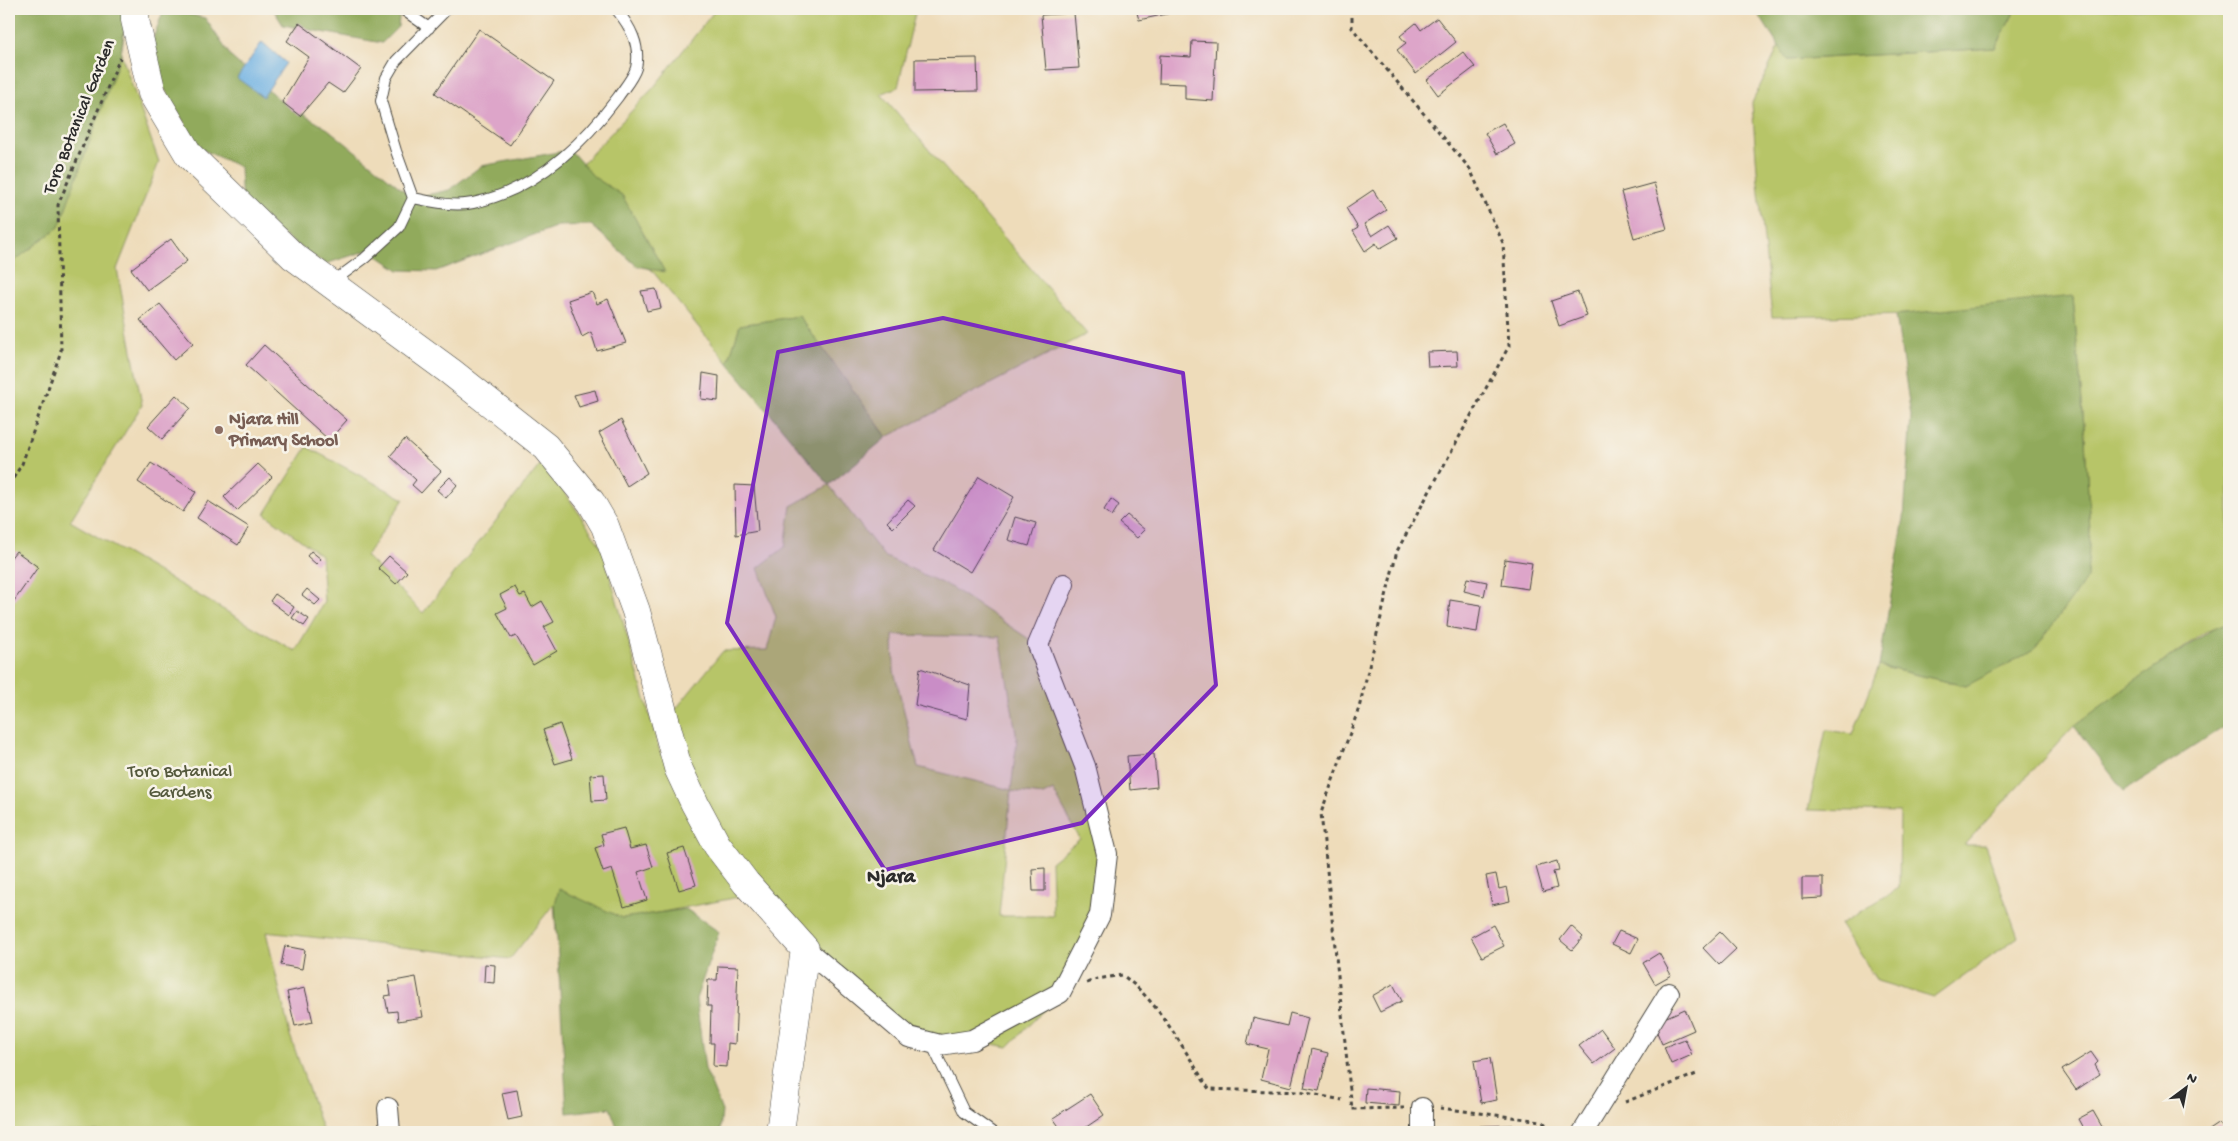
<svg xmlns="http://www.w3.org/2000/svg" width="2238" height="1141" font-family="'Gochi Hand',sans-serif">
<rect width="100%" height="100%" fill="#f7f3e8"/>
<filter id="ink" filterUnits="userSpaceOnUse"><feTurbulence type="fractalNoise" baseFrequency=".02" numOctaves="2"/><feDisplacementMap in="SourceGraphic" scale="10" xChannelSelector="R" yChannelSelector="G"/><feConvolveMatrix kernelMatrix="1 2 1 2 8 2 1 2 1" color-interpolation-filters="sRGB"/></filter>
<filter id="wash" filterUnits="userSpaceOnUse"><feTurbulence type="fractalNoise" baseFrequency=".0096" numOctaves="4" result="noise"/><feDisplacementMap in="SourceGraphic" scale="20" xChannelSelector="R" yChannelSelector="G"/><feGaussianBlur stdDeviation="1.12" result="paint"/><feColorMatrix in="noise" values="0 0 0 0 0 0 0 0 0 0 0 0 0 0 0 0 0 1.4 0 .05"/><feComposite in="paint" operator="in"/></filter>
<g filter="url(#wash)">
<rect width="100%" height="100%" fill="#eedcba"/>
<path fill="#b7c567" stroke="#717849" fill-rule="evenodd" d="M9,9L127,17L121,54L159,162L117,269L142,405L70,521L295,651L324,602L321,555L265,514L307,447L404,499L366,556L423,613L540,465L566,494L602,548L660,752L744,896L556,933L554,904L510,959L266,932L290,1035L323,1132H9Z
M716,9H916L898,87L881,94L1087,334L887,437L799,316L740,325L728,363L599,206L582,164L654,87Z
M2016,9H2229V623L2205,632L2074,726L1964,845H1985L2018,937L1934,998L1877,981L1840,924L1899,888L1900,812L1808,810L1826,730L1853,734L1879,666L1966,686L2090,532L2085,438L2073,297L1914,314L1772,317L1758,183L1752,103L1779,46L1788,60L1995,48Z
M829,485L884,556L952,588L1038,645L1107,854L1100,915L1060,993L1008,1047L972,1040L920,1041L746,883L666,721L723,651L767,650L776,617L758,568L785,547L791,506ZM893,635L1000,637L1017,739L1011,790L918,767L894,671ZM1053,790L1080,839L1051,862L1053,916H999L1011,791L1043,795Z"/>
<path fill="#91aa5c" stroke="#5e6a44" d="M9,9H126L121,54L59,227L9,265Z
M164,9L205,18L232,58L282,102L328,129L413,198L449,190L481,166L570,150L594,177L622,195L665,272L637,266L591,225L558,226L436,271L399,270L369,250L325,264L242,207L240,167L199,148L164,88L151,44Z
M273,9H400L398,27L382,43L283,25Z
M2016,9L1995,48L1787,60L1756,10Z
M2073,296L2085,438L2090,532L2087,578L2034,650L1966,686L1879,666L1904,518L1911,416L1896,315Z
M799,316L887,437L829,485L728,363L740,325Z
M2229,623V724L2124,791L2074,726L2135,681L2213,629Z
M559,889L622,918L686,909L719,932L696,999L705,1069L722,1111L720,1132H619L610,1108L567,1113L555,904Z"/>
<path fill="#6eb1e3" stroke="#4c6e87" d="M262,42L286,63L263,97L237,78Z"/>
<g id="blocks">
<path fill="#dda5c9" d="M1136,9H1185V10L1139,20Z
M1074,13L1079,68L1046,70L1041,15Z
M1437,18L1456,42L1416,74L1397,50L1406,43L1400,36L1416,23L1421,30Z
M299,23L361,69L343,93L328,83L300,116L282,102L309,57L287,41Z
M479,29L554,81L510,145L435,93Z
M1192,41L1216,42L1213,101L1185,99V84L1159,83L1160,55L1191,57Z
M1463,52L1475,67L1438,95L1427,80Z
M977,58L978,91L915,92V59Z
M1503,123L1515,144L1497,154L1485,133Z
M1654,183L1667,229L1634,238L1621,192Z
M1373,190L1386,210L1364,224L1372,236L1389,225L1398,238L1379,249L1376,243L1365,251L1353,231L1358,228L1346,208Z
M171,239L187,261L147,290L131,269Z
M656,289L661,308L647,311L641,291Z
M592,292L597,304L608,299L626,343L597,351L591,332L582,337L568,300Z
M1578,292L1587,316L1559,326L1551,301Z
M160,304L193,343L174,360L140,320Z
M264,345L347,420L329,440L246,365Z
M1457,351L1458,366L1428,367L1427,352Z
M703,373L719,376L718,401L701,399Z
M595,390L598,401L579,407L574,395Z
M176,395L190,408L162,439L148,426Z
M621,420L647,473L627,486L599,433Z
M405,439L441,471L421,493L412,485L416,480L390,456Z
M151,463L196,492L183,512L138,482Z
M258,464L272,477L237,511L224,497Z
M979,476L1014,497L970,572L934,550Z
M450,477L457,485L446,498L437,490Z
M735,485L754,486L758,531L736,535Z
M1111,499L1119,505L1112,516L1104,510Z
M908,500L915,506L893,528L887,522Z
M208,501L249,527L238,545L197,518Z
M1127,515L1145,530L1137,538L1119,523Z
M1015,517L1036,523L1029,546L1008,540Z
M16,551L38,567L9,608V560Z
M311,551L321,559L316,564L307,556Z
M389,556L407,572L396,584L378,568Z
M1505,559L1532,563L1528,589L1502,585Z
M1467,578L1487,582L1484,596L1464,591Z
M515,587L520,596L525,594L532,607L542,601L554,622L544,627L557,651L533,665L516,636L511,638L497,613L507,608L500,595Z
M307,589L320,600L315,605L302,595Z
M275,594L294,607L289,615L270,601Z
M1450,600L1481,605L1477,632L1447,627Z
M297,611L309,619L304,626L292,618Z
M920,668L970,685L967,719L915,705Z
M560,724L572,759L555,764L543,730Z
M1154,754L1157,787L1130,790L1127,756Z
M604,774L606,800L592,801L590,775Z
M624,828L630,849L646,845L653,867L638,872L647,900L624,907L612,869L603,872L595,848L604,845L601,834Z
M684,848L696,885L679,890L667,853Z
M1557,861L1559,871L1553,872L1557,888L1543,892L1536,867Z
M1045,868V891H1033L1032,869Z
M1496,874L1499,889L1507,887L1510,901L1492,905L1486,876Z
M1802,878H1823V898L1802,899Z
M1493,925L1504,946L1482,957L1471,937Z
M1571,926L1583,937L1572,950L1560,940Z
M1619,931L1638,939L1631,953L1612,944Z
M1720,932L1736,949L1719,965L1703,948Z
M285,946L305,950L302,969L281,965Z
M1659,953L1671,975L1655,984L1643,963Z
M485,964L495,965L494,983L484,982Z
M718,966L738,967L735,1044L728,1043L727,1067L713,1066L714,1043H710L711,1006H707L708,980H717Z
M416,977L423,1017L398,1021L397,1011L388,1012L385,996L391,995L389,982Z
M1393,984L1402,1001L1380,1012L1372,996Z
M305,988L313,1022L295,1026L287,992Z
M1685,1009L1694,1030L1662,1044L1653,1023Z
M1290,1013L1308,1018L1291,1087L1261,1079L1268,1049L1247,1044L1253,1018L1287,1026Z
M1601,1029L1615,1048L1594,1064L1579,1046Z
M1685,1039L1692,1055L1671,1064L1664,1047Z
M1312,1049L1328,1053L1319,1091L1304,1088Z
M2091,1052L2098,1062L2095,1065L2100,1074L2076,1090L2062,1070Z
M1490,1058L1497,1100L1481,1103L1474,1061Z
M1366,1088L1400,1091L1399,1106L1365,1103Z
M517,1090L522,1117L508,1120L502,1093Z
M1090,1094L1104,1115L1082,1130L1083,1132H1063L1053,1118Z
M2093,1111L2105,1132H2085L2078,1119Z
M2219,1123L2226,1132H2209L2207,1131Z
M1513,1125V1132H1480V1126Z"/>
</g>
</g>
<g filter="url(#ink)">
<use href="#blocks" fill-opacity="0" stroke="#484640" stroke-width="1"/>
<g fill="none" stroke-linecap="round" stroke-linejoin="round">
<defs>
<path id="lane" d="M402,9L429,28
M413,198C433,202 453,207 473,203C533,191 582,145 618,97C624,88 633,78 636,68C641,45 630,26 616,9
M331,283L365,258L399,227L413,198L396,151L381,101L386,78L396,61L447,9
M931,1043L964,1112L992,1132"/>
<path id="street" d="M805,949L909,1037L940,1045L972,1040L1060,993L1100,915L1107,854L1085,766L1038,645L1064,584
M388,1108L390,1132
M1422,1132V1108
M1583,1132L1669,993"/>
<path id="secondary" d="M135,9V20L152,93L189,155L293,256L451,372L546,447L591,502L605,526L636,611L678,768L695,804L717,845L746,883L805,949L780,1132"/>
</defs>
<use href="#lane" stroke="#484640" stroke-width="12"/>
<use href="#street" stroke="#484640" stroke-width="22"/>
<use href="#secondary" stroke="#484640" stroke-width="29"/>
<path stroke="#484640" stroke-width="3" stroke-dasharray="4 4" stroke-linecap="butt" d="M1352,9V28L1470,169L1503,243L1509,346L1397,551L1359,708L1321,813L1352,1109L1404,1108
M9,485L22,464L61,351L58,205L120,58
M1087,983L1097,979L1122,975C1159,1001 1185,1052 1209,1089L1300,1092L1342,1100
M1625,1102L1699,1073
M1440,1108L1542,1121L1554,1132"/>
<use href="#lane" stroke="#fff" stroke-width="10"/>
<use href="#street" stroke="#fff" stroke-width="20"/>
<use href="#secondary" stroke="#fff" stroke-width="28"/>
</g>
</g>
<path fill="#7b2cbf" fill-opacity="0.2" stroke="#7b2cbf" stroke-width="4" stroke-linejoin="round" d="M943,318L1183,373L1216,685L1082,823L885,870L727,623L778,352Z"/>
<circle fill="#8d6e63" stroke="#f7f3e8" stroke-width="2" cx="219" cy="430" r="5"/>
<g text-anchor="middle" dominant-baseline="central" stroke-width="5" stroke-linejoin="round" paint-order="stroke">
<g font-size="18" fill="#2b2b2b" stroke="#f7f3e8">
<text transform="translate(80 117) rotate(-68)">Toro Botanical Garden</text>
</g>
<g font-size="18" font-weight="bold" fill="#785e54" stroke="#f7f3e8" text-anchor="start">
<text x="229" y="420">Njara Hill<tspan x="229" dy="21">Primary School</tspan></text>
</g>
<g font-size="18" fill="#55593d" stroke="#f7f3e8">
<text x="180" y="772">Toro Botanical<tspan x="180" dy="21">Gardens</tspan></text>
</g>
<g font-size="20" font-weight="bold" fill="#2b2b2b" stroke="#f7f3e8">
<text x="891" y="878">Njara</text>
</g>
</g>
<rect width="2238" height="1141" fill="none" stroke="#f7f3e8" stroke-width="30"/>
<g transform="translate(2186 1088) rotate(32)" stroke="#f7f3e8" stroke-width="4" paint-order="stroke">
<path d="M0-4L9 19L0 12L-9 19Z" fill="#2b2b2b"/>
<text y="-8" font-size="14" font-weight="bold" text-anchor="middle" fill="#2b2b2b">N</text>
</g>
</svg>
